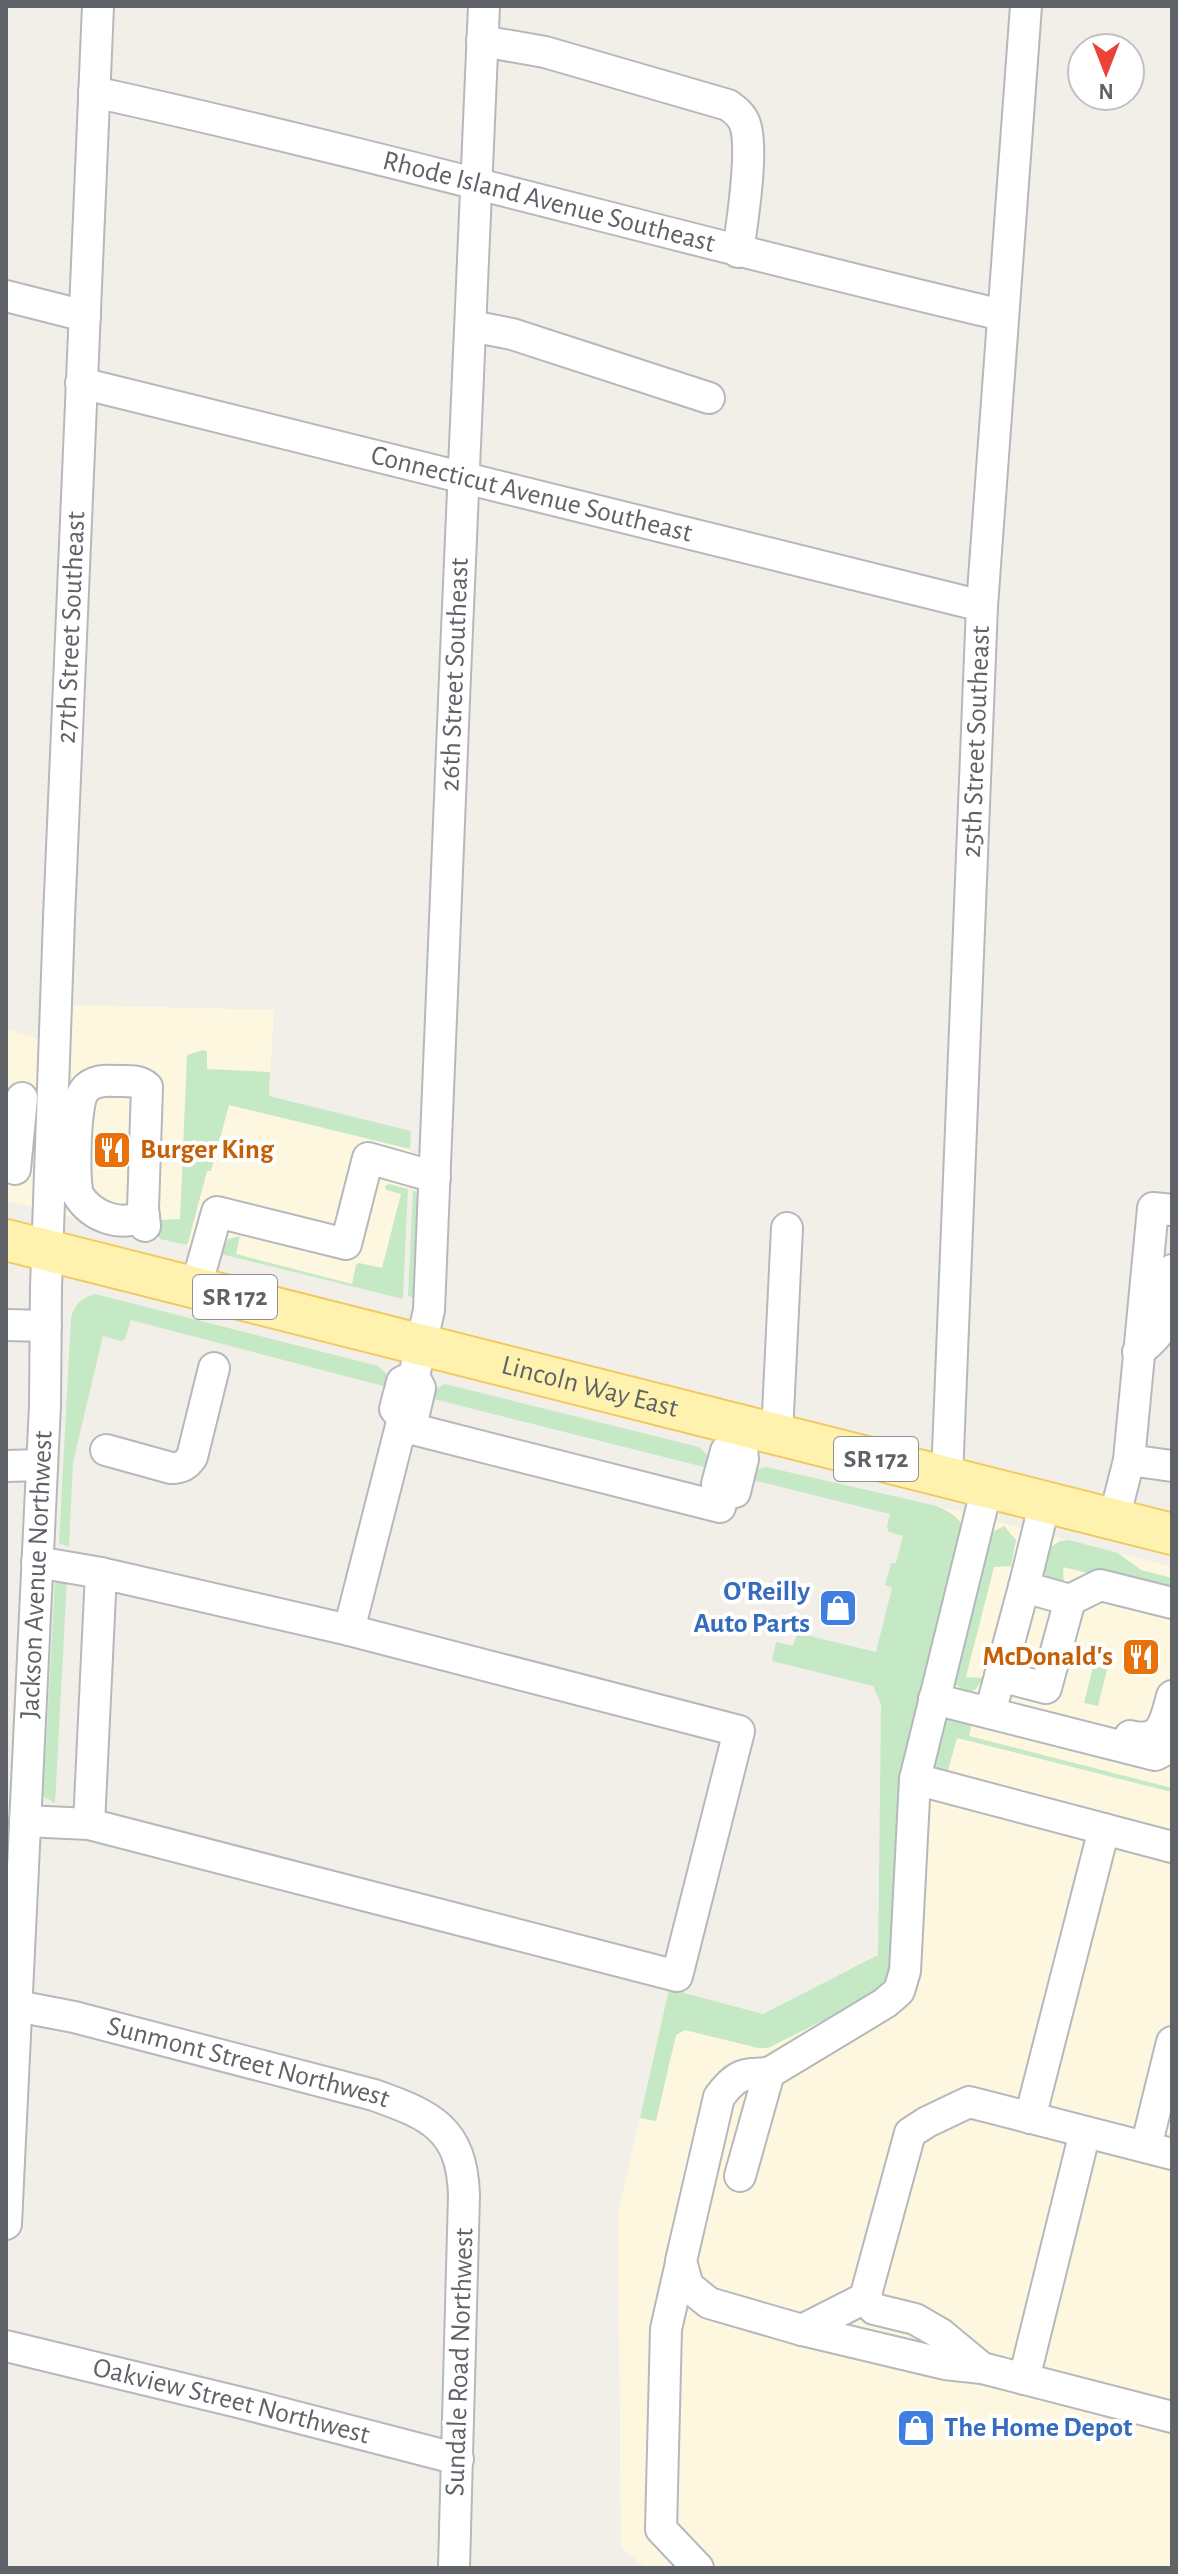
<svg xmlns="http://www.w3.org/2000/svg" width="1178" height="2574" font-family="'Alegreya Sans',sans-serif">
<rect width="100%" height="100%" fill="#f1efe8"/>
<path fill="#fef7e0" d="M73,1005L274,1010L269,1096L411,1131L403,1299L6,1201V1029L70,1048Z
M937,1506L1172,1567V2568H646L621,2547L618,2214L669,1989L763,2014L878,1955L881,1704Z"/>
<path fill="#c5e8c5" d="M204,1050L207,1052V1069L270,1072L269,1096L411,1131L410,1149L229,1105L211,1171H207L188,1243L186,1245L160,1239L153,1228L157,1220L180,1219L187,1055Z
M389,1184L408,1189L403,1299L221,1254L228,1239L240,1236L236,1254L352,1284L356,1265L359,1263L382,1268L401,1194L386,1190L385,1186Z
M413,1190L419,1195L414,1298L408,1296Z
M95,1294L378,1366L386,1373L387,1387L131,1320L125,1339L121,1341L103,1336L73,1462L69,1547L59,1543L71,1318C75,1304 81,1298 95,1294Z
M445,1384L699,1447L709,1457L708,1468L430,1398L432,1391Z
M766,1467L937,1506C949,1512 958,1515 963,1528L893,1978L876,1994L768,2048H758L685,2030L676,2035L656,2121L640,2118L669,1989L763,2014L878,1955L881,1704L873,1686L772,1661L776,1642L793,1646L797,1633L876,1652L892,1588L885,1585L891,1563H896L903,1536L889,1532L887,1528L890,1514L753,1480L758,1469Z
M1004,1526L1016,1540L1011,1566L994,1567L966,1677L984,1678L975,1690L968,1692L956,1685L951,1672L989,1534Z
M1069,1540L1118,1553L1141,1570L1172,1578V1594L1063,1567L1064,1584C1038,1580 1043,1568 1049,1548L1060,1541Z
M67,1579L55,1803L43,1796L55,1581Z
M1098,1665L1107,1670L1098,1706L1084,1703L1093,1667Z
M951,1716L973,1718L969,1736L1172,1788V1792L957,1738L948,1770L964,1775L962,1778L941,1773L932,1761L943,1720Z"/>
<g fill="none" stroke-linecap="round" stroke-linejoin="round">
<defs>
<g id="minor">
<path d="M482,41L545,52L728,105C735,110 742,115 745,124C754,150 742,223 738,252"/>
<path id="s1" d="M94,92C399,159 698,244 1002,315"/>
<path d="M6,296L85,316"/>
<path d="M471,326L512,334L709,398"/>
<path id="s2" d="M81,383L982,606"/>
<path d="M15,1169L22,1098"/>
<path d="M144,1215C121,1228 92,1217 78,1195C74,1178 74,1105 84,1091C92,1080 106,1080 118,1081C129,1081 139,1080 147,1087L143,1209L145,1226"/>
<path d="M196,1287L217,1212L346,1244L368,1158L435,1177"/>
<path d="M6,1325L46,1326"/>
<path d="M1138,1352C1173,1326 1168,1310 1172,1270"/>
<path id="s3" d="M414,1376L402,1382L395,1409L403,1419L414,1414L420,1388L414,1376L429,1310C447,875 464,441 484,6"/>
<path d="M777,1434L787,1228"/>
<path d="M106,1450L171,1468C182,1468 186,1465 192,1457L214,1368"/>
<path d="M1129,1460L1172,1466"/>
<path d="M6,1466L42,1465"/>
<path id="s4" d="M947,1477L982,606L1026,6"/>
<path d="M1114,1519L1129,1460L1153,1208L1172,1210"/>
<path d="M37,1562L101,1573"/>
<path d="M1024,1587L1045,1502"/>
<path d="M349,1630L401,1426L720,1507L723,1495L717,1484L726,1451L741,1440L743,1459L735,1492L723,1495"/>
<path d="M1000,1676L1046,1688L1070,1600"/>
<path d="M934,1699L1155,1755L1169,1748L1172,1742"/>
<path d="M990,1713L1024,1587L1070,1600L1100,1585L1172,1603"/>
<path d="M1130,1736C1163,1744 1165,1721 1172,1696"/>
<path d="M915,1779L1172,1847"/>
<path d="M25,1821L89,1824L101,1573L349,1630L739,1731L677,1976L89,1824"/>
<path id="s5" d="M17,2006L74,2017L374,2095C430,2115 462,2128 464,2195L454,2568"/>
<path d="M769,2073C741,2074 737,2074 719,2097L681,2261L688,2286L709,2303L802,2330L945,2364L982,2368"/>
<path d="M1030,2118L1104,1829"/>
<path d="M1146,2147L1172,2042"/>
<path d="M740,2176L769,2073L885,2003L899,1991L905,1971L915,1779L987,1487"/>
<path id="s6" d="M6,2224L45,1405L46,1287L59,918L98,6"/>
<path d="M681,2263L666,2329L661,2529L698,2568"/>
<path d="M865,2298L874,2309L915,2319L941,2334L982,2368L1172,2417"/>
<path d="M802,2330L865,2298L910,2133L927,2122L969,2102L1172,2154"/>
<path id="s7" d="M6,2346L246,2404L458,2459"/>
<path d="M1024,2379L1085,2132"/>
</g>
<g id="major">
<path id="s8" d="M6,1240L1172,1534"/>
</g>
</defs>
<use href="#minor" stroke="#b5b8bc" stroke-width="34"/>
<use href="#major" stroke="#f2c960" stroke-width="44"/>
<use href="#minor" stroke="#fff" stroke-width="30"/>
<use href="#major" stroke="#fff2af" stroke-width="40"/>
</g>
<defs>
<symbol id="restaurant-square" viewBox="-11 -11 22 22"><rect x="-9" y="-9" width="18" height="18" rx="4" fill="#e8710a" stroke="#fff"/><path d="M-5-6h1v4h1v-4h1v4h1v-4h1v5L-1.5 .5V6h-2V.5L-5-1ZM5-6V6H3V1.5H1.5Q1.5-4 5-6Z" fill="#fff"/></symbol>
<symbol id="shop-square" viewBox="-11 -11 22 22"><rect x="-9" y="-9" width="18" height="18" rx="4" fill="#3f7fe0" stroke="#fff"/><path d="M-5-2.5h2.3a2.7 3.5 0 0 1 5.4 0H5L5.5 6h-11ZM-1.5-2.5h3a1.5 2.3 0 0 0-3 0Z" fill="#fff"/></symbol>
</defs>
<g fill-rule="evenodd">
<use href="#restaurant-square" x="90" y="1128" width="44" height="44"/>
<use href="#shop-square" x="816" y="1586" width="44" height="44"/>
<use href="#restaurant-square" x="1119" y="1635" width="44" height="44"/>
<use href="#shop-square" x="894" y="2406" width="44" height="44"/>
</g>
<g text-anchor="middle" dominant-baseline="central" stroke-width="8" stroke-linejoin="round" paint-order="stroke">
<g fill="#fff" stroke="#8f9295" stroke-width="2">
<rect x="193" y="1275" width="84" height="44" rx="6"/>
<rect x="834" y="1437" width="84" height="44" rx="6"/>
</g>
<g font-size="26" font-weight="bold" fill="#5f6368">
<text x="235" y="1297">SR 172</text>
<text x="876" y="1459">SR 172</text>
</g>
<g font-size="28" fill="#5f6368" stroke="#fff">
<text stroke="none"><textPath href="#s1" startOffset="468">Rhode Island Avenue Southeast</textPath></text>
<text stroke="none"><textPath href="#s2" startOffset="464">Connecticut Avenue Southeast</textPath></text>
<text stroke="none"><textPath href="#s6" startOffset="1598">27th Street Southeast</textPath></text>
<text stroke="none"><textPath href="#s3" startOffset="810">26th Street Southeast</textPath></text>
<text stroke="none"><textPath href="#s4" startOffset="736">25th Street Southeast</textPath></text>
<text stroke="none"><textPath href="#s8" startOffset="602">Lincoln Way East</textPath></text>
<text stroke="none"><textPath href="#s6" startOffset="650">Jackson Avenue Northwest</textPath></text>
<text stroke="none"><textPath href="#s5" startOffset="238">Sunmont Street Northwest</textPath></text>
<text transform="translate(460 2362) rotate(-88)">Sundale Road Northwest</text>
<text stroke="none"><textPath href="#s7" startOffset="232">Oakview Street Northwest</textPath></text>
</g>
<g font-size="28" font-weight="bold" fill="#c56008" stroke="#fff" text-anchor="start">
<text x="140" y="1150">Burger King</text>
<text x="1113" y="1657" text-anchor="end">McDonald's</text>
</g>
<g font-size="28" font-weight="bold" fill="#366cbe" stroke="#fff" text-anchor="end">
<text x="810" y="1592">O'Reilly<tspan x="810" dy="32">Auto Parts</tspan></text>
<text x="944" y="2428" text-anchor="start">The Home Depot</text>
</g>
</g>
<rect width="1178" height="2574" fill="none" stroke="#5f6368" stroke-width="16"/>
<g transform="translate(1106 72) rotate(180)"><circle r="38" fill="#ffffff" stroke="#bfc1c3" stroke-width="2"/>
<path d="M0-6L14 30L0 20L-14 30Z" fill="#ea4335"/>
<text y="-12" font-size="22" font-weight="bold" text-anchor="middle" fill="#5f6368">N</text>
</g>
</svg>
